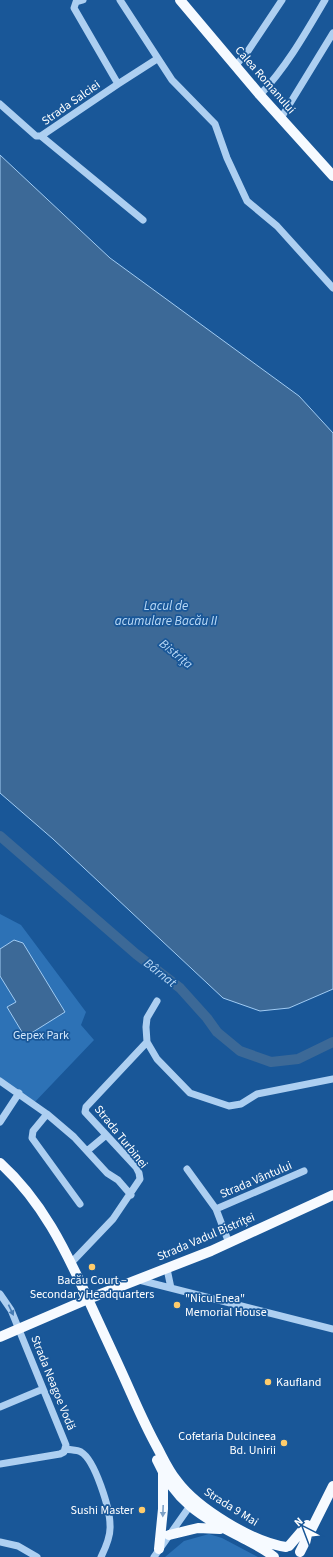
<svg xmlns="http://www.w3.org/2000/svg" width="333" height="1557" font-family="'Source Sans 3',sans-serif">
<rect width="100%" height="100%" fill="#195798"/>
<path fill="#2d72b6" d="M0,914L21,925L86,1012L81,1025L94,1040L32,1105L0,1081Z
M209,1534L222,1538L258,1557H165L184,1541Z"/>
<path fill="#3c6997" stroke="#a0cbf3" d="M0,155L110,258L299,396L333,433V989L289,1008L260,1011L223,998L53,839L0,793Z
M14,940L23,943L65,1012L25,1037L7,1007L16,1002L0,976V949Z"/>
<g fill="none" stroke-linecap="round" stroke-linejoin="round">
<path stroke="#3c6997" stroke-width="10" d="M0,836L136,954L180,988L207,1018L217,1032L240,1051L271,1062L298,1059L333,1042"/>
<path stroke="#adcff1" stroke-width="7" d="M83,0L76,2L74,8L118,84L157,59
M120,0L172,80L215,124L227,158L247,201L277,226L333,288
M235,66L246,54L282,0
M260,95C287,66 305,34 325,0
M0,104L36,136H41L118,84
M281,118L333,33
M41,136L143,220
M157,1001L147,1018L146,1027L147,1042L157,1059L190,1093L229,1106L241,1104L257,1094L333,1079
M0,1081L47,1114L74,1137L107,1173L118,1180L131,1195
M47,1114L33,1131L32,1138L80,1204
M0,1122L19,1093
M87,1151L105,1136
M187,1169L216,1209
M229,1243L216,1209L304,1171
M71,1263L113,1219L140,1179L139,1173L136,1167L85,1112L86,1107L147,1042
M167,1269L171,1288
M139,1280L333,1329
M0,1294L11,1310L66,1445L64,1452L60,1454L0,1464
M0,1407L43,1389
M66,1449C70,1450 77,1450 81,1452C95,1460 110,1509 110,1525C111,1536 106,1547 101,1557
M0,1542L18,1546L37,1557
M154,1557L192,1503"/>
<path stroke="#f6faff" stroke-width="10" d="M180,0L260,95L333,176
M0,1163C42,1201 65,1249 88,1299C102,1330 117,1361 131,1393C139,1411 147,1429 157,1447C163,1458 168,1470 177,1481C197,1508 252,1542 286,1547
M0,1337L88,1299L211,1251L333,1195
M157,1460C175,1501 201,1517 239,1536C251,1543 264,1548 274,1557
M169,1535L198,1528L220,1529
M289,1546L307,1525
M159,1549L163,1509V1473
M300,1552L333,1486"/>
</g>
<defs><path id="oneway-solid" d="M-6-.8H1V-3.2L6.5 0L1 3.2V.8H-6Z"/></defs>
<use fill="#457bb3" href="#oneway-solid" transform="translate(11 1310) rotate(65)"/>
<use fill="#7ca0c6" href="#oneway-solid" transform="translate(163 1511) rotate(92)"/>
<g fill="#ffcc6c" stroke="#195798" stroke-width="1.5">
<circle cx="92" cy="1267" r="4"/>
<circle cx="177" cy="1305" r="4"/>
<circle cx="268" cy="1382" r="4"/>
<circle cx="284" cy="1443" r="4"/>
<circle cx="142" cy="1510" r="4"/>
</g>
<g text-anchor="middle" dominant-baseline="central" stroke-width="3.5" stroke-linejoin="round" paint-order="stroke">
<g font-size="12" fill="#fff" stroke="#195798">
<text transform="translate(265 80) rotate(49)">Calea Romanului</text>
<text transform="translate(71 103) rotate(-35)">Strada Salciei</text>
<text transform="translate(121 1137) rotate(51)">Strada Turbinei</text>
<text transform="translate(256 1180) rotate(-23)">Strada Vântului</text>
<text transform="translate(206 1237) rotate(-23)">Strada Vadul Bistriței</text>
<text transform="translate(53 1383) rotate(68)">Strada Neagoe Vodă</text>
<text transform="translate(231 1507) rotate(32)">Strada 9 Mai</text>
</g>
<g font-size="12" fill="#d4e8fc" stroke="#195798">
<text x="41" y="1035">Gepex Park</text>
</g>
<g font-size="12" fill="#fff" stroke="#195798" text-anchor="start">
<text x="92" y="1280" text-anchor="middle">Bacău Court –<tspan x="92" dy="14">Secondary Headquarters</tspan></text>
<text x="185" y="1298">"Nicu Enea"<tspan x="185" dy="14">Memorial House</tspan></text>
<text x="276" y="1382">Kaufland</text>
<text x="276" y="1436" text-anchor="end">Cofetaria Dulcineea<tspan x="276" dy="14">Bd. Unirii</tspan></text>
<text x="134" y="1510" text-anchor="end">Sushi Master</text>
</g>
<g font-size="13" font-style="italic" fill="#b9d9f7" stroke="#195798">
<text x="166" y="606">Lacul de<tspan x="166" dy="15">acumulare Bacău II</tspan></text>
<text transform="translate(176 654) rotate(39)">Bistrița</text>
<text transform="translate(160 973) rotate(38)">Bârnat</text>
</g>
</g>
<g transform="translate(305 1529) rotate(318)" stroke="#195798" stroke-width="3" paint-order="stroke">
<path d="M0-3L7 15L0 10L-7 15Z" fill="#ffffff"/>
<text y="-6" font-size="11" font-weight="bold" text-anchor="middle" fill="#ffffff">N</text>
</g>
</svg>
